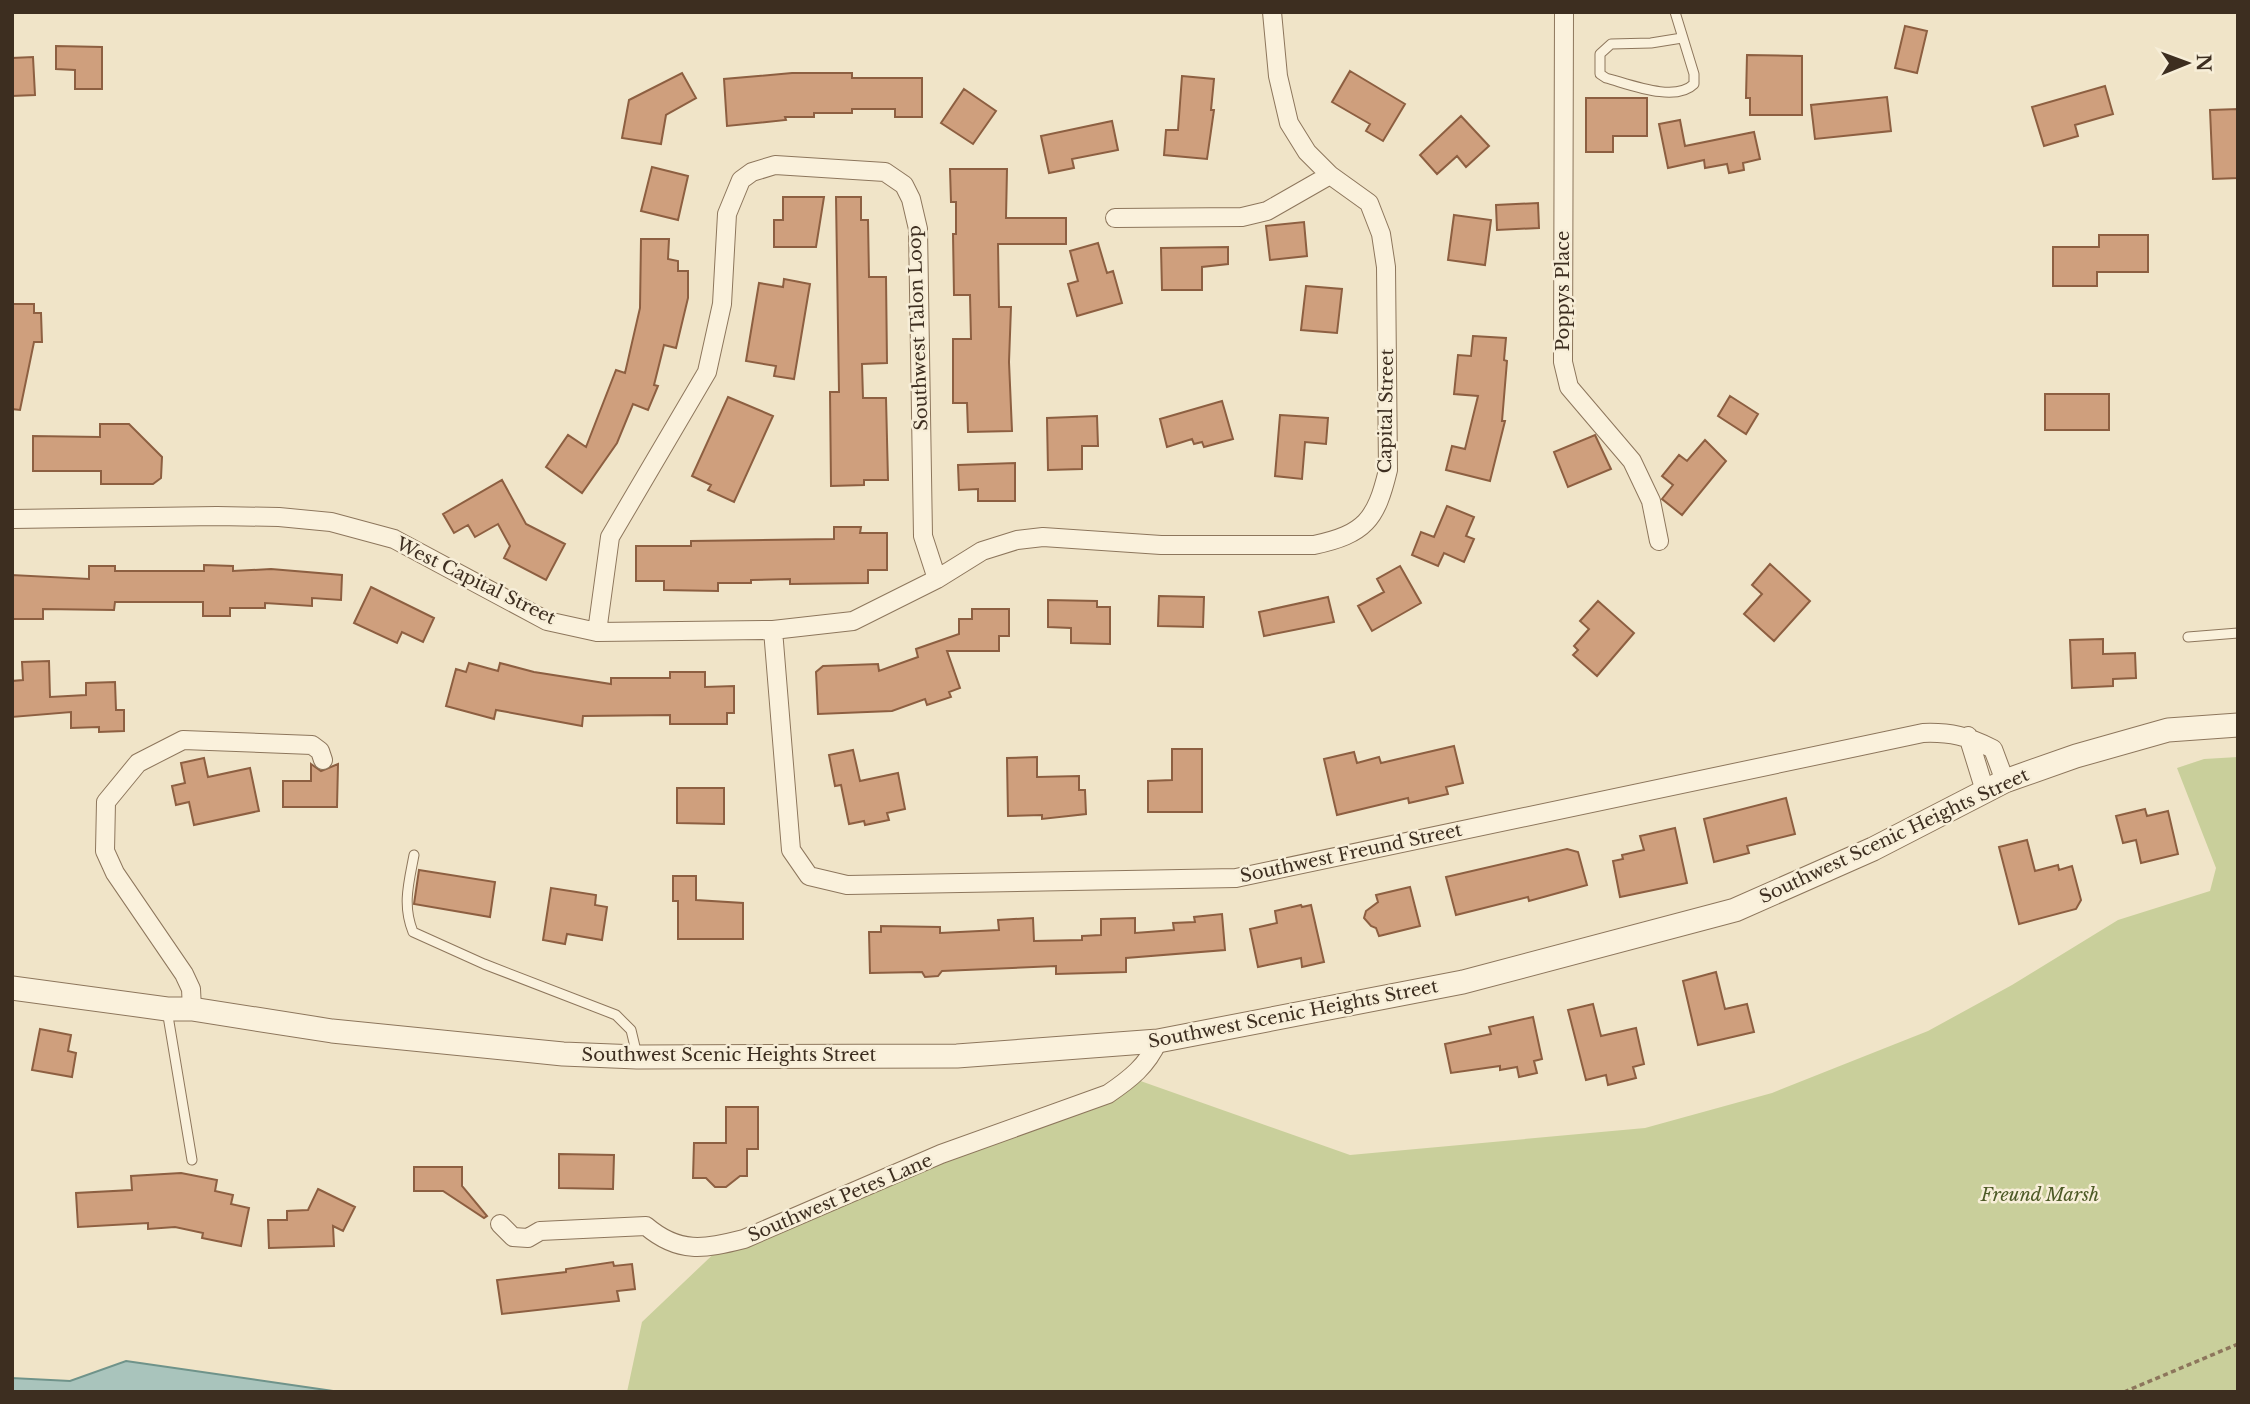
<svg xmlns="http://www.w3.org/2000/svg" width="2250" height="1404" font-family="'Libre Baskerville',serif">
<rect width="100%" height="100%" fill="#f0e4c8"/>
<path fill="#c9cf9b" d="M2238,757V1392H627L642,1322L724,1244L1132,1078L1350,1155L1645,1128L1772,1093L1928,1031L2012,985L2118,920L2210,891L2216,868L2177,768L2204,759Z"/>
<path fill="#a9c4bc" stroke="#6f938a" stroke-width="2" d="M126,1361L340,1392H12V1378L70,1381Z"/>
<path fill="#cf9f7d" stroke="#8d5f41" stroke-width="2" d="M1905,26L1927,31L1917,73L1895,68Z
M56,46L102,47V89H75V70L56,69Z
M1747,55L1802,56V115H1750V98H1746Z
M33,57L35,95L12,96V58Z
M1350,71L1405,104L1383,141L1366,131L1370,124L1332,102Z
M682,73L696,98L666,115L661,144L622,138L629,100Z
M792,73H852V78H922V117H895V109H852V113H814V117H785L786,120L727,126L724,79Z
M1182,76L1214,79L1211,110H1214L1207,159L1164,155L1166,130H1178Z
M2105,86L2113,114L2075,125L2078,136L2044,146L2032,107Z
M964,89L996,111L973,144L941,123Z
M1887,97L1891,131L1815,139L1811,105Z
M1586,98H1647V136H1613V152H1586Z
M2238,109V178L2213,179L2210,110Z
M1461,116L1489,146L1466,167L1457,156L1437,174L1420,155Z
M1680,120L1685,146L1754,132L1760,159L1743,163L1744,170L1729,173L1727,164L1705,168L1704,160L1668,168L1659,124Z
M1112,121L1118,150L1072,159L1074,168L1049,173L1041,136Z
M652,167L688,176L678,220L641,211Z
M950,169H1007L1006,218H1066V244H998L999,307H1011L1009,362L1012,431L968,432L967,403H953V339H971L970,295H954L953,234H956V202H951Z
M783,197H824L816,247H774V220H783Z
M836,197H861V220H868L869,277H886L887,363L862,364L863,398H886L888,480H864V485L831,486L830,392H839Z
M1538,203L1539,228L1497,230L1496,205Z
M1454,215L1491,220L1485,265L1448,260Z
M1304,222L1307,256L1270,260L1266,226Z
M2099,235H2148V272H2097V286H2053V247H2099Z
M641,239H669L668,259L678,261V271H688V298L676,348L664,345L654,385L658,386L648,410L633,404L617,443L582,493L546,467L568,435L586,447L616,370L625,373L640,308Z
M1098,243L1107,273L1113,271L1122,303L1077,316L1068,284L1078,281L1070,251Z
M1228,247V264L1202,267V290H1162L1161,248Z
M784,279L810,284L794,379L774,376L776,366L746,361L759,283L783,287Z
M1306,286L1342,289L1337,333L1301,330Z
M12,304H34V313H41L42,342H34L20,410L12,409Z
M1473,336L1506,338L1504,360L1507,361L1502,421H1505L1490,481L1446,470L1452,446L1465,449L1478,396L1454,394L1458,355L1471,356Z
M2045,394H2109V430H2045Z
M1730,396L1758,414L1746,434L1718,416Z
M728,397L773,416L734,502L708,490L711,485L692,476Z
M1222,401L1233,439L1204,447L1202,442L1194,444L1192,439L1167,447L1160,419Z
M1280,415L1328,418L1326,444L1305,442L1302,479L1275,476Z
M1097,416L1098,446H1082V469L1048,470L1047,418Z
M100,424H129L162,457L161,478L153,484H101V471H33V436L100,437Z
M1595,435L1611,469L1568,487L1554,452Z
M1705,440L1726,461L1682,515L1662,499L1673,485L1662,476L1679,455L1687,461Z
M1015,463V501H978V489L959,490L958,465Z
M502,480L526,524L565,544L546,580L504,558L510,546L498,524L475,537L468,525L454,533L443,514Z
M1447,506L1474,517L1466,536L1474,539L1464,562L1444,553L1438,566L1412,555L1421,532L1434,537Z
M834,527H861L860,533H887V570H868V583L790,584V579L751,580V583H718V591L664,590V581H636V546H691V541L834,539Z
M1770,564L1810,601L1774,641L1744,614L1762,594L1752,585Z
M204,565L233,566V571L271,569L342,575L341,600L312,598V606L265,603V608H230V616H203V602H115L114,610L43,609V619H12V575L89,579V566H115V571H204Z
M1400,566L1421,603L1372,631L1358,606L1384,592L1377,579Z
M371,587L434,618L423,642L402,632L397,643L354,623Z
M1159,596L1204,597L1203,627L1158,626Z
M1328,597L1334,622L1264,636L1259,612Z
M1048,600L1097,601V607H1110V644L1071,643V628L1048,627Z
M1598,601L1634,633L1597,676L1573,655L1578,650L1574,646L1589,629L1580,621Z
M972,609H1009V636H999V651H947L960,688L949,692L951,697L927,705L925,699L892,711L818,714L816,672L823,666L878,664L879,671L918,657L916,649L959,634V619H972Z
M2103,639V654L2135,653L2136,678L2113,679V686L2072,688L2070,640Z
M49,661L50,697L86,695V683L115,682L116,710H124V731L99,732V727L71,728V712L12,717V681L23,680L22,662Z
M469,663L498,671L500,663L534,672L611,684V678H670V672H705V687L734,686V713H727V724H670V715L583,716L582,726L496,710L494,719L446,706L456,669L466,672Z
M1454,746L1463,783L1446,787L1448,794L1409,803L1408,798L1337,815L1324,759L1354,752L1357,763L1379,757L1381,763Z
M1172,749H1202V812H1148V781L1172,780Z
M853,750L860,781L898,773L905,809L887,813L889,820L865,825L864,821L849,824L841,785L835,786L829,755Z
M1037,757V777L1079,776V790H1085L1086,814L1042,819V815L1008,816L1007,758Z
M204,758L208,777L250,768L259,811L194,825L189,802L176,805L172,786L185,783L181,763Z
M311,764L321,771L338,764L337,807H283V781H311Z
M677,788H724V824L677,823Z
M1786,798L1795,834L1747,846L1749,853L1714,862L1704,819Z
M2145,809L2147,816L2168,811L2178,854L2141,863L2136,840L2123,843L2116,816Z
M1675,828L1687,883L1620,897L1613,861L1623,859L1622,855L1644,850L1640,836Z
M2027,840L2035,871L2058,865L2059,870L2072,866L2081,900L2076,909L2019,924L1999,847Z
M1567,849L1578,852L1587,885L1529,901L1528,897L1456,915L1446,877Z
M419,870L495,882L490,917L414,904Z
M673,876H696V900L743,903V939H678V901H673Z
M1410,887L1420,926L1379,936L1376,928L1371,926L1364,918L1366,911L1378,902L1376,895Z
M551,888L596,895L595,905L607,907L602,940L567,934L565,944L543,940Z
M1301,905L1302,907L1311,905L1324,962L1302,967L1301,958L1258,967L1250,929L1277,923L1275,911Z
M1222,914L1225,950L1126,958V972L1056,974V966L942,971L938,976L925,977L922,972L870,973L869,932H881V926L940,927V933L999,930L998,920L1033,918L1034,941L1082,940V936L1101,935V919L1135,918V933L1174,930L1173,923L1195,922L1194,917Z
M1716,972L1725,1009L1747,1004L1754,1032L1698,1045L1683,981Z
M1593,1004L1601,1036L1636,1028L1644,1064L1633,1067L1636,1078L1608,1085L1606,1075L1586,1080L1568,1010Z
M1533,1017L1542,1059L1534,1061L1537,1073L1519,1077L1517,1067L1500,1070V1066L1451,1073L1445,1044L1491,1034L1489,1027Z
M40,1029L71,1035L68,1051L76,1053L72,1077L32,1070Z
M726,1107H758V1149H747V1176H740L726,1187H715L706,1178H693L694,1143H726Z
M559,1154L614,1155L613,1189L559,1188Z
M414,1167H462V1186L487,1216L484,1218L443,1191H414Z
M181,1173L217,1180L215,1191L233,1195L231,1204L249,1208L241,1246L202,1238L203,1233L175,1227L148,1229V1223L78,1227L76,1193L132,1190L131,1176Z
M318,1189L355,1207L343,1231L333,1226L334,1246L269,1248L268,1220H287V1211L308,1210Z
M613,1262L614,1266L632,1264L635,1289L617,1291L619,1301L502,1314L497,1280L566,1272V1269Z"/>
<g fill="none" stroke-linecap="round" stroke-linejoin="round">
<defs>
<path id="service" d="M1675,12L1694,74V84C1675,103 1629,84 1606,78L1600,74V54L1611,44L1651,43L1682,38
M2188,637L2238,633
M414,855C409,882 402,905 413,932L484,964L616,1015L631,1030L637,1055
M167,1010L192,1160"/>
<path id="minor" d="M1564,12L1563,362L1569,387L1632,461L1651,501L1659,541
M1115,218L1242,217L1267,211L1330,175
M12,519L217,516L279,517L331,522L394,539L547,621L597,632L773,630L853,621L937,579L982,551L1017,540L1043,537L1161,545H1314C1365,534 1376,520 1388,470L1386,267L1381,234L1369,203L1330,175L1307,152L1289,123L1278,76L1272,12
M773,630L791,850L809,876L847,885L1236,878L1923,733C1950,732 1968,736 1993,749L2005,781
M597,632L610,537L707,372L722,304L727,214L741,180L752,172L775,165L885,172L904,185L911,199L918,229L923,536L937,579
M1968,736L1985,791
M192,1009L191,989L184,974L115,873L105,851L106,802L138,763L183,740L312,745L320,751L323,760
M500,1224L513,1237L528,1238L540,1231L646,1226C679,1254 704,1249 744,1239L941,1154L1108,1094C1130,1079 1147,1066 1158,1041"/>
<path id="tertiary" d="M12,988L167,1009H192L332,1031L563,1054L637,1057L957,1056L1158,1041L1463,982L1735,910L1873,849L2005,781L2076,756L2168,730L2238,725"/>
</defs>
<use href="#service" stroke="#8d765c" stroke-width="11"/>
<use href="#minor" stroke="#8d765c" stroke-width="20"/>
<use href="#tertiary" stroke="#8d765c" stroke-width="25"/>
<path stroke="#8d765c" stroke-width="3.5" stroke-dasharray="5 3.5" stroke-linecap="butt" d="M2124,1392L2238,1344"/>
<use href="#service" stroke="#faf1dc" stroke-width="9"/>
<use href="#minor" stroke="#faf1dc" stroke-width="18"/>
<use href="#tertiary" stroke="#faf1dc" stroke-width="23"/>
</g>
<g text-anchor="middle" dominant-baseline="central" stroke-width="5" stroke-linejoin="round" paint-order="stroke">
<g font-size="18" fill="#3d2e20" stroke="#f7eed8">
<text transform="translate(1563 291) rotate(-90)">Poppys Place</text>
<text transform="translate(918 328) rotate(-92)">Southwest Talon Loop</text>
<text transform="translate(1386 411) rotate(-89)">Capital Street</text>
<text transform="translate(476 581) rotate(26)">West Capital Street</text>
<text transform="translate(1894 836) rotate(-25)">Southwest Scenic Heights Street</text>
<text transform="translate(1351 853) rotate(-12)">Southwest Freund Street</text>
<text transform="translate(1293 1014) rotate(-11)">Southwest Scenic Heights Street</text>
<text x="729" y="1055">Southwest Scenic Heights Street</text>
<text transform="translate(840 1198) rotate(-23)">Southwest Petes Lane</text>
</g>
<g font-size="18" font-style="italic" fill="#4d5a26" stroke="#f7eed8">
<text x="2040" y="1195">Freund Marsh</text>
</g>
</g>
<rect width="2250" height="1404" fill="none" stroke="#3d2e20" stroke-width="28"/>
<g transform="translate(2187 63) rotate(89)" stroke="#f7eed8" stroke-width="5" paint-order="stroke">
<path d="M0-5L12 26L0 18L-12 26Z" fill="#3d2e20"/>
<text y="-10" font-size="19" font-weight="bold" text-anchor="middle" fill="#3d2e20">N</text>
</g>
</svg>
